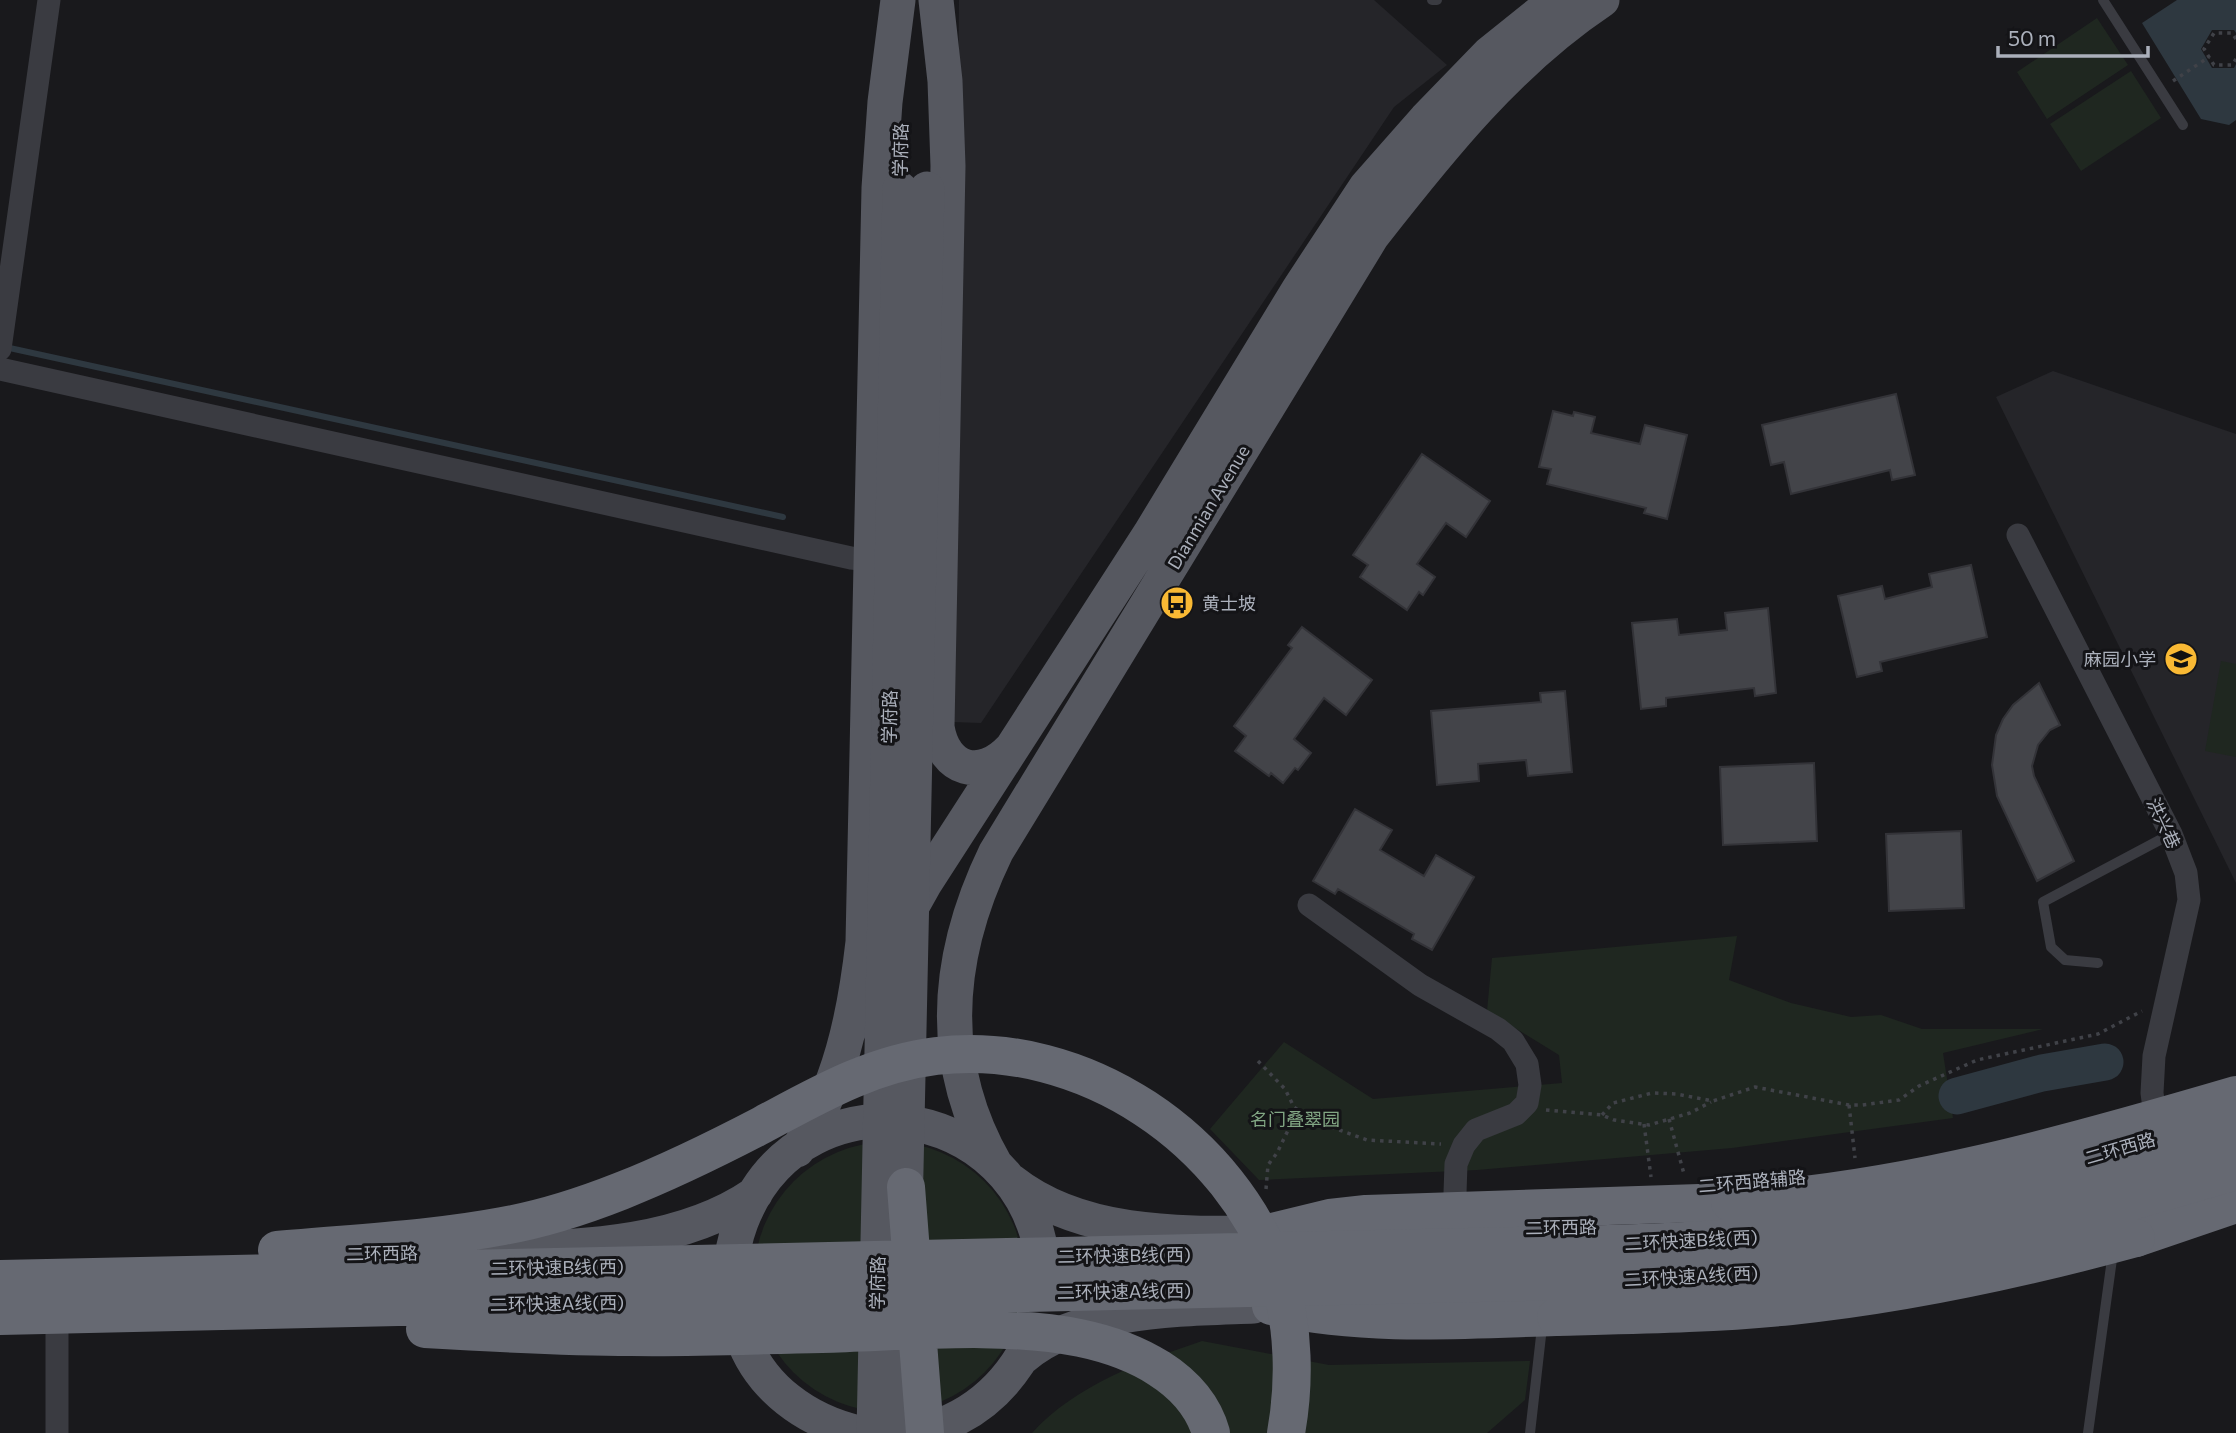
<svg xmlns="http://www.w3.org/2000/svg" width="2236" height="1433" font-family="Commissioner,'Noto Sans SC',sans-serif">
<rect width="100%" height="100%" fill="#19191c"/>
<path fill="#252529" d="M959,0H1374L1447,65L1394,107L981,723L952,722Z
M2053,371L2236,434V883L1996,397Z"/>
<path fill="#1f2720" d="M2097,18L2128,65L2047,119L2017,72Z
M2131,71L2161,118L2081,171L2050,124Z
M2221,661L2236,664V757L2205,751Z
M1737,936L1729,980L1791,1003L1851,1017L1881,1015L1922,1029H2043L1943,1053L1953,1118L1732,1148L1477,1170L1259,1180L1210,1129L1284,1042L1373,1099L1562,1083L1559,1055L1487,1011L1492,958Z
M754 1277a135 135 0 1 1 270 0a135 135 0 1 1-270 0Z
M1202,1341L1329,1365L1530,1361L1525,1400L1487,1433H1032C1077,1384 1141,1362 1202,1341Z"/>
<path fill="#2e3840" d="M2177,0H2236V33L2234,30H2212L2201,49L2212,68H2234L2236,64V120L2229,125L2201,119L2142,23Z"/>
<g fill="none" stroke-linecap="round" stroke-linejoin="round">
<path stroke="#2e3840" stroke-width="6" d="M5,347L783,517"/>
<path stroke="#2e3840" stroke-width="37" d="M1957,1096L2042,1073L2105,1062"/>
</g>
<path fill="#434449" stroke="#333338" stroke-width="2" d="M1896,394L1915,475L1892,480L1890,470L1791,494L1784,462L1771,465L1762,425Z
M1553,411L1573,416L1574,412L1595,417L1591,433L1640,444L1645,425L1687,435L1667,519L1644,513L1646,508L1547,484L1551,469L1539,467Z
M1422,454L1490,501L1466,537L1446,523L1417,564L1435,577L1423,595L1419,592L1407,610L1360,577L1368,565L1353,555Z
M1971,565L1987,637L1880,662L1882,671L1857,677L1838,596L1882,586L1885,599L1932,587L1929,574Z
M1768,608L1776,693L1755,696L1754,688L1666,698V706L1641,709L1632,623L1677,619L1679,635L1727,630L1725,613Z
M1302,627L1372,680L1346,715L1324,698L1294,739L1311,753L1298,770L1295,768L1283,783L1271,773L1269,776L1235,751L1246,736L1234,726L1292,648L1288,645Z
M2039,683L2060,725L2050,730L2038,745L2032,766L2034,776L2074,861L2037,881L1997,796L1992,765L1996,735L2003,719L2013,705Z
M1565,691L1572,772L1528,776L1526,760L1478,764L1479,781L1437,785L1431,711L1541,702L1540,693Z
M1814,763L1817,841L1723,845L1720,767Z
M1355,809L1392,830L1380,850L1424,876L1436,855L1474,877L1432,950L1412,939L1414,934L1338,889L1335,894L1313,881Z
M1961,831L1964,908L1889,911L1886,834Z"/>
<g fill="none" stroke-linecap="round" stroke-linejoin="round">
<path stroke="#404248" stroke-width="3.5" stroke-dasharray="3.5 5" stroke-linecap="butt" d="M2236,39L2232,33H2214L2204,49L2214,65H2232L2236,59
M2173,81L2209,57
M1258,1061L1285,1089L1294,1107L1309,1119L1367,1140L1441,1144
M1849,1105L1855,1158
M1546,1110L1602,1115L1614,1120L1649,1125L1690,1113L1711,1102
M1602,1115L1613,1103L1652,1093L1676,1094L1713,1101L1755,1087L1849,1105H1862L1899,1100L1919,1086L1977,1060L2098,1034L2142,1011
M1669,1119L1684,1174
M1644,1124L1651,1177
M1266,1189L1268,1165L1277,1153L1292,1122L1302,1114"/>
<path stroke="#3a3b41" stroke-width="10" d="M1432,0H1437
M2103,0L2183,125
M2098,963L2065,960L2051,947L2043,902L2171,834
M1530,1433L1541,1336
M2088,1433L2113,1252"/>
<path stroke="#3a3b41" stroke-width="23" d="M0,349L49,0
M0,369L851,558L871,560
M2018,535L2171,834L2186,873L2189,900L2154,1056L2152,1093L2157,1130
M1309,905L1420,985L1498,1029L1513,1041L1527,1064L1530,1085L1527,1103L1516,1114L1476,1130L1464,1145L1456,1164L1455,1193
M57,1433V1332"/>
<path stroke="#565860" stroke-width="35" d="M936,0L945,81L948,166L937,727C944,771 981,781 1011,749
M847,1035L874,974L925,883L1150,534L1299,289L1366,187L1426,119L1489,54L1556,0
M797,1150C840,1090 855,1013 863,942L879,188L885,102L898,0
M995,1164C936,1061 946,955 996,852L1372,236C1440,149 1509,62 1602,0
M1011,1181C1079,1235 1175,1234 1258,1233
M495,1250C581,1247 681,1245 755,1194
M1023,1357C1080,1308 1183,1309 1254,1306
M859,1433C807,1421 760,1388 742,1336C728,1298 727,1259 741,1222C804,1059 1043,1103 1044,1284
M915,1433C969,1421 1008,1388 1032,1338"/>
<path stroke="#666972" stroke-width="38" d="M1268,1233L1330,1218L1366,1214L1730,1202
M2136,1238L2236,1204
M1271,1306C1365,1327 1460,1320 1556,1317"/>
<path stroke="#565860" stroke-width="35" d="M905,1216L927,189
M874,1433L900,189
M901,1433L903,1335"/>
<path stroke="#666972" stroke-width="38" d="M906,1187L925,1433
M1730,1202C1904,1191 2069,1144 2236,1095
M277,1250C352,1243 429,1240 503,1226C543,1219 583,1206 621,1191C669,1172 716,1149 762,1125C818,1095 871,1064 936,1056C1082,1038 1233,1139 1279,1279C1294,1328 1295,1383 1286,1433
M0,1279L1609,1244C1713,1241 1818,1234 1921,1215C2028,1195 2132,1163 2236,1133
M0,1316L1610,1280C1716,1277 1822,1270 1927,1250C2032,1231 2134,1201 2236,1171
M1556,1317C1634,1315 1713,1314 1791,1306C1908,1294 2022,1269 2136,1238
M425,1329C494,1333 563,1337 631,1337C695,1338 758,1335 822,1334C904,1332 1001,1322 1080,1338C1133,1349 1195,1377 1211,1433"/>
</g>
<defs>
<symbol id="bus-disc" viewBox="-11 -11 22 22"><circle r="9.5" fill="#f9b934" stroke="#141417"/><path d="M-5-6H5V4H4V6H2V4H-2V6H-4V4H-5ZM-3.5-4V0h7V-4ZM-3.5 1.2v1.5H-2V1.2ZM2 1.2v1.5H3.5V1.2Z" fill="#111"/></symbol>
<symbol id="school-disc" viewBox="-11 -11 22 22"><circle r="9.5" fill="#f9b934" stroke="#141417"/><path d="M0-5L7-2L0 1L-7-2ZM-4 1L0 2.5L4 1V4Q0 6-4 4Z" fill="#111"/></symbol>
</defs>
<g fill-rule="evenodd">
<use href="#bus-disc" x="1158" y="584" width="38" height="38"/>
<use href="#school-disc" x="2162" y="640" width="38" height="38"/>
</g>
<g text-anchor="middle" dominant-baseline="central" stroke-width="6" stroke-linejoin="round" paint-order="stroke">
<g font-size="18" fill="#abb0bb" stroke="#141417">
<text transform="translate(900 150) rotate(-89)">学府路</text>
<text transform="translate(1208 507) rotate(-59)">Dianmian Avenue</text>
<text transform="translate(889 717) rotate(-89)">学府路</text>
<text transform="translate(2164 823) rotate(65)">洪兴巷</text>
<text transform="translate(2120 1148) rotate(-16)">二环西路</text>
<text transform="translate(1752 1181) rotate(-5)">二环西路辅路</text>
<text transform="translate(1561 1227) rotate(-1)">二环西路</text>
<text transform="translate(1691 1240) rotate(-3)">二环快速B线(西)</text>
<text transform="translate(382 1253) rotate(-1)">二环西路</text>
<text transform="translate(1124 1255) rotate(-1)">二环快速B线(西)</text>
<text transform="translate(557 1267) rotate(-1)">二环快速B线(西)</text>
<text transform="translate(1691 1276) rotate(-3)">二环快速A线(西)</text>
<text transform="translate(877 1283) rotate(-89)">学府路</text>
<text transform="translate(1124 1291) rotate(-1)">二环快速A线(西)</text>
<text transform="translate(557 1303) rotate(-1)">二环快速A线(西)</text>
</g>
<g font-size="18" fill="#abb0bb" stroke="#141417" text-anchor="start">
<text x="1202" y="603">黄士坡</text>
<text x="2156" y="659" text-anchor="end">麻园小学</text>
</g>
<g font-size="18" fill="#82a784" stroke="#141417">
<text x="1295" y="1119">名门叠翠园</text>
</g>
</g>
<path d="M1998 46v10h150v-10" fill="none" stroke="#abb0bb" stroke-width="3.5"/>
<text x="2008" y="46" font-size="21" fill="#abb0bb" stroke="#141417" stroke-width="5" paint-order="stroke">50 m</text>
</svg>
